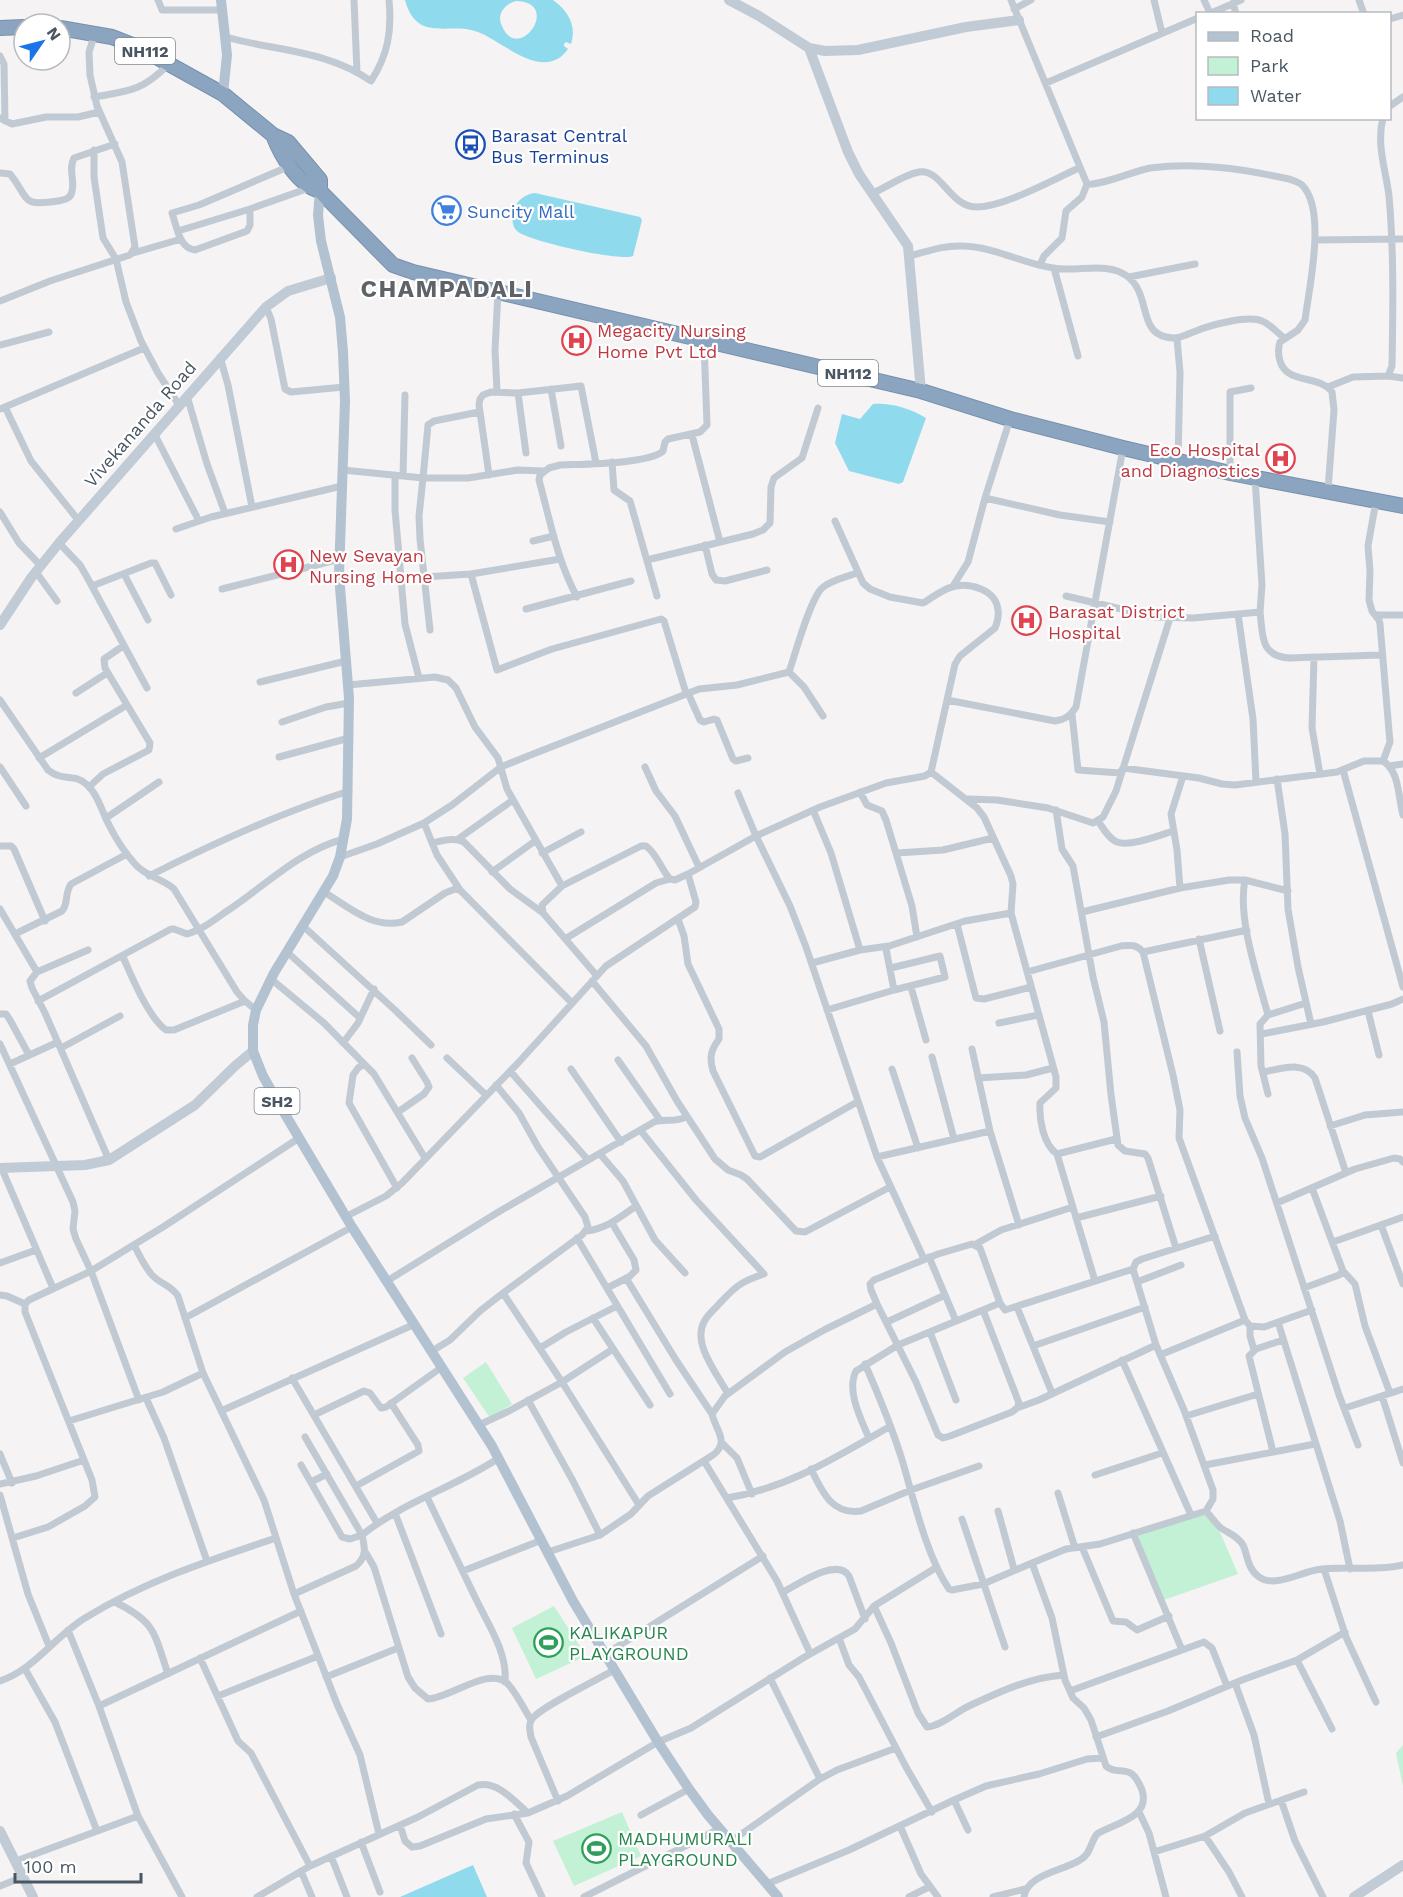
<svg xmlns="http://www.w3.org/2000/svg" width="1403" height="1897" font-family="'Work Sans',sans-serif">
<rect width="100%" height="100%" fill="#f5f3f3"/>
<path fill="#c3f1d5" d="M486,1362L512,1404L490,1418L463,1378Z
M1207,1511L1220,1532L1238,1574L1158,1602L1134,1537Z
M554,1606L586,1656L536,1679L512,1628Z
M1403,1745V1786L1396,1753Z
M622,1812L641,1856L574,1886L553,1841Z"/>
<path fill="#90daee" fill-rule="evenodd" d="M405,0H553C568,11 577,25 571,44L566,42L564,44V46L568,49C544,83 504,42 478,32C449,21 417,44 405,0ZM516,1C563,2 518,65 502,26C496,14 505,4 516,1Z
M535,193L640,217L642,220L633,256C622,262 527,241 517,231C510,224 512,212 516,205C520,198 527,194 535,193Z
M873,404C892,403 909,408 926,418L903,482L899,484L849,471L835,443L842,414L860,419Z
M473,1865L487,1897H400Z"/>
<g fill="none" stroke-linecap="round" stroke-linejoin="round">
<defs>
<path id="highway" d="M0,28L24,27
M60,28L112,37L140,48L223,94L273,135L288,142L320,180V191
M273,135C281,156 298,185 320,191L393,265L413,272L921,391L1010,419L1123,448L1230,473L1403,506"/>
</defs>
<use href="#highway" stroke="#7690ad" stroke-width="16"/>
<path stroke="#c1cad2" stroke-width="7" d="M158,0L162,10H223
M354,0L357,72
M1011,0L1087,184C1100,186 1134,171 1150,168C1198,162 1243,169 1289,179C1294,181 1299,182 1302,185C1327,210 1309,288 1305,320L1298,330L1280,342C1278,348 1278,354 1280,361C1287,385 1319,374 1332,392L1334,410L1328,490
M1154,0L1162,33
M1204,0L1210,13
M1359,0L1364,14
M1233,3L1236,14
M1014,9L1031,0
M1209,14L1241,0
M1390,19L1403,15
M226,37C275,51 327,50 371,81C388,55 392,31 389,0
M0,56L4,64L5,121
M1046,83L1198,18
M94,97C130,91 142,91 169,64
M1390,106L1403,97
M0,118L12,124L46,117H78L99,112
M94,150V177L103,238L116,259L126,302L141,341L158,373L179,405
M0,173L10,174C30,198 19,207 58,201C64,200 71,199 72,191C75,180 68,169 74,158L115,144
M873,193C887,187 903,175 919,172C941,168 950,207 976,207C1004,207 1052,180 1079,168
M250,209V225L247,231L195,250C179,248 177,227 172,213L199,205L290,166
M178,231L250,209L309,188
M1315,240L1403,239
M133,253L181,239
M910,256C928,251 944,245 963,246C998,247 1030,268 1065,269C1085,270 1109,263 1127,276C1151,294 1138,331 1166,337C1178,340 1185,335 1196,331C1210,325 1248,315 1262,321C1270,324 1277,332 1284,338
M1040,265L1044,256L1062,238L1066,211L1082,197L1087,184
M1054,268L1078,356
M1129,277L1195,264
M0,301L50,281L130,255L135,247L122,162L97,106L90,75L89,52L95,33
M266,307L271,319L285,389L291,392L344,387
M1177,339L1180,372L1178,461
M0,345L49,332
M220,357L228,385L252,507
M1388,376L1403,378
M1328,387L1353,377L1388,376L1392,366C1393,310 1394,252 1389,196C1386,171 1376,144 1383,118
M551,389L561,446
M497,391L495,350L498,292
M518,393L526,453
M187,396L207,464L225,513
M5,407L31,461L79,521
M0,409L144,348
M479,412L434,421L428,425L423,478H468L518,470L543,471
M154,433L199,521
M692,435L720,542
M612,462L614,490L630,501L657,596
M343,470L423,478L419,516L420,539L430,630
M1230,473V392L1251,388
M395,475V510L405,624L419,678
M489,475L479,405L480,399L483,395L491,392L518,393L581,386L596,463
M403,476L405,395
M1255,478L1262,585L1260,612L1238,614L1253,719L1256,782
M985,498L1060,515L1110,522
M1376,501L1368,546L1370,571L1369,600L1372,611L1379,620L1380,624L1389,731L1390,742L1383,761
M0,512L19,543L41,566
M176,529L211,517L342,486
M533,541L554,536
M59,543L80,565L87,577L147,688
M705,545L712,574L716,580L725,581L767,570
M647,560L753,534L763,530L770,523L771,487L774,478L802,458L818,408
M36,572L57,601
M124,574L148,620
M471,574L497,670L552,649L661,619L664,621L686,693
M424,577L471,574L560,559
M92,586L151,563H155L171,595
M953,586L968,562L985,498L1010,419
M222,589L340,559
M1066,596L1155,617L1193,618L1238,614
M577,597C557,560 550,520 539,480L540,475L549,468L560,465C581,464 650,464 663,451L665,442L668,439L700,432L707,425L704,342
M526,609L631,581
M1260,612C1263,636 1260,656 1289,658L1381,655
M1376,615H1403
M1314,657L1312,728L1320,774
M260,682L346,661
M348,685L435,677L448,680L456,688L475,727L498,758L507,789L562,886L641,846H646C658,855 660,868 670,879L675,880L688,874
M76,693L107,673
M688,693L700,720L704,722L714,719L717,720L733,759L736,761L748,758
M0,700L48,770C63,782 74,773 86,784C98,794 102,812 109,825C116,839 125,853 135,864C146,877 162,878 174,889L237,992L245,1001L256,1010
M947,700L1055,721C1066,719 1070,716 1076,707L1123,448
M1072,714L1078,770L1120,773L1123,768L1199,778L1222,784L1235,785L1337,772L1364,761H1383C1400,772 1398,797 1403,815
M823,716L804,687L789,672C795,655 810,599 822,588C831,580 846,577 857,573
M282,722L326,707L349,703
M279,757L349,738
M39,758L127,705
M1389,766L1403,764
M0,767L26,806
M645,767L656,791L675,816L699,867
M1343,770L1403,987
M931,772L977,808L984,817L1011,876L1013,884L1011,913L1056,1077V1088L1040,1103C1039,1119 1043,1144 1057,1154L1116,1139
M1277,779L1285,834L1288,909L1298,967L1311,1024
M89,787L103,774L149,750L150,743L105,668L104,659L123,646
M860,792L867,805L882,811L886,820L912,906L917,937
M738,793L756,836L790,906L806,947L877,1157L924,1259
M968,799L997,800L1048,808L1093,823L1103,817L1116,791L1170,618
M813,810L831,853L860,950
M1056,810L1062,849L1073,866L1093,977L1104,1022L1111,1095L1118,1145L1125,1151L1145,1154L1148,1158L1176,1248
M106,818L159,782
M1098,821C1103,828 1109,839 1117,842C1130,847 1160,835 1173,831
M424,823L437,855L460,890
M458,839L513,800
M432,843C443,841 453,837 464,842L510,889L543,913
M0,846H11L14,849L45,921
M542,853L581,832
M897,853L943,850L993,838
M340,857L377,844L424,823L452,805L501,767L528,756L699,689L737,685L789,672
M492,872L535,841
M149,876C214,843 279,813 349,791
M1245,880C1237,918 1258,977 1268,1015
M562,886L542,905L543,913L597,976
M1180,888L1177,850L1171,814L1183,776
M324,892C349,907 372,929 402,922L445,893L455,889L460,890L572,1003
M0,909L37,972
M1082,912L1180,888L1229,880H1245L1288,891
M678,919L684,936L688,964L719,1029V1039C711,1050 709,1057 713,1071L755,1156L760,1157L857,1102
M957,924L976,998L984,999L1031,987
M303,926L396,1011L431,1045
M15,934L62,911C69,903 64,894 71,884L127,854
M565,939L656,883L670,879
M1199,939L1220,1031
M88,950L37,972L30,981L32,988L45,1013L109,1160
M287,952L360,1018
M1143,952L1247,930
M123,957C132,977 148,1017 166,1030H174L245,1001
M812,963L860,950L889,946
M891,968L940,956L945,977L894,990
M1027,972L1121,946C1131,945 1136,944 1143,952L1173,1075L1180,1110L1179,1138L1245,1320L1250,1326L1264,1327L1312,1310
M271,979L324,1023L374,1074L425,1158
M592,981L646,1046L677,1101L715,1159L728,1170L741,1175L747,1179L796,1231L805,1232L890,1187
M911,987L926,1040
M38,1001L171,929H174L187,934C201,930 213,921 224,913C263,888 298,851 344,839
M827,1010L894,990L886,949L889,946L965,921L1011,913
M1368,1011L1379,1055
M0,1014H6L10,1020L29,1055
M999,1023L1038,1015
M1262,1034L1323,1022L1392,1004L1403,999
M343,1043L358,1023L374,989
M0,1044L73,1202L75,1211L73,1229L76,1239L91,1271L139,1400
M61,1048L120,1016
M972,1049L990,1131L1019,1225
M1237,1052L1240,1096L1245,1118L1262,1158L1339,1395L1358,1445
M932,1057L954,1139
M447,1058L486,1095
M618,1060L660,1120
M10,1064L58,1042
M364,1064L358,1068L353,1075L349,1103L397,1188
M571,1069L621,1142
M892,1069L918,1148
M510,1071L588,1160
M1263,1072C1281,1069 1304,1060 1315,1078L1346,1173
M978,1078L1026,1075L1053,1068
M1268,1094L1261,1066L1260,1024L1268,1015L1306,1003
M398,1112L424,1094L429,1087L427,1082L412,1058
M1330,1126L1365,1115L1403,1112
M641,1131L696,1200L764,1274C741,1281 735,1287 719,1304C714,1310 707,1315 704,1322C692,1344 718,1375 728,1394
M600,1154L623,1181L655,1240L685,1273
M1057,1154L1095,1281
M877,1157L990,1131
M1,1167L53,1288
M1277,1203L1355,1169L1394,1158L1400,1159L1403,1162
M347,1216L386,1196L402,1183L518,1063L606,966L695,907L696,902L688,874L756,836L820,807L886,783L925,776L931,772L955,664L960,656L995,628C997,623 999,616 998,610C996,589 968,582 952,587C941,590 932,598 923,603L890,597L870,589L863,583L835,521
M1076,1218L1161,1196
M1381,1225L1403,1284
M586,1231C606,1229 620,1217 636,1206
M577,1238L670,1394
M1333,1242L1403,1217
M976,1244L1001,1230L1073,1207
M134,1245C139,1254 144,1266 152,1275C160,1284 171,1285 178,1296L203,1373L264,1500L294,1594L337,1704L360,1755L379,1834
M929,1257L956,1321
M0,1263L36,1250
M1343,1271L1355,1284L1365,1326L1390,1393
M626,1278L676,1360L712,1414
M387,1281L500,1211L654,1122C665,1118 675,1123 686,1117
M1137,1282L1181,1265
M607,1288L629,1277L636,1270L634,1260L612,1223
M1304,1288L1339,1275L1343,1271L1312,1188
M0,1295L7,1296L25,1304
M877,1304L871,1290L870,1284L874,1280L938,1254L972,1244L980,1248L1000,1303L1005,1310L1133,1269
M1017,1307L1052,1393
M185,1318L352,1227
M593,1318L650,1405
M887,1322L945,1295
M1278,1322L1340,1521L1350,1569
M1250,1326V1336L1254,1350
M930,1332L956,1400
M1033,1346L1145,1307
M540,1348L566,1332L617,1306
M613,1349L562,1382L639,1505
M432,1351L450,1340L480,1311L503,1293L582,1235L588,1227L585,1217L538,1147L519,1113L496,1085
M1160,1355L1245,1320
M1122,1360L1191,1515
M865,1364C879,1396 893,1430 903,1463C914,1501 927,1557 949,1589L952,1590L983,1584L1032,1563
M292,1378L377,1523
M1382,1396L1403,1463
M146,1398L164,1438L207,1561
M528,1400L573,1481L600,1535
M1017,1408L1039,1400L1156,1345
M1345,1408L1403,1389
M221,1411L415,1324
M314,1415L364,1391L370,1393L381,1408L386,1407L442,1367
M1186,1416L1258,1394
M69,1421L163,1392L203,1373
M479,1425L509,1411L562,1382L503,1293
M869,1438C861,1419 846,1391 856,1371L898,1345L1000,1303
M723,1444L737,1458L752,1494
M1273,1452L1249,1356L1256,1349L1283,1340
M0,1454L12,1483
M704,1461L777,1581L810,1653
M301,1465L342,1537L350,1539L362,1535L305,1437
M1205,1465L1315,1444
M811,1469C822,1492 832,1515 861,1511L911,1490L979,1466
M1095,1475L1162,1453
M311,1482L327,1474
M0,1484L36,1476L84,1460
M356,1486L419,1451L418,1445L391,1403
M1058,1493L1075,1548
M0,1495L28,1594L49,1646
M427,1497C443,1530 458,1562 474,1595C486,1621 508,1652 505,1682
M727,1498C788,1488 836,1457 889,1427
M998,1511L1014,1569
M1206,1511L1213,1499V1490L1184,1410L1156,1345L1133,1269L1136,1262L1142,1259L1215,1236
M395,1513L441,1634
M962,1519L1005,1647
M1133,1533L1182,1650
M13,1538L48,1527L85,1506L95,1497L92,1480L25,1312V1304L29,1300L91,1271L163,1227L299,1138
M1082,1547L1113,1621L1126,1622L1137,1630L1169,1616
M548,1552L600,1535L631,1514L648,1496L713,1455C730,1442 716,1431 712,1414L725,1396L785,1352L824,1330L877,1304L916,1382L938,1435L943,1438L950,1436L1012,1412L1017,1408L1019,1403L983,1310
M366,1553L374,1567L408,1677L415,1688L428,1699C451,1698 490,1665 508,1684C517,1694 524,1709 531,1720
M1324,1569L1346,1637L1376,1702
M463,1571L542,1540
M783,1592C799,1584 837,1557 849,1576L865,1619
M294,1594L356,1566C367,1556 365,1548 362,1535C403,1502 455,1487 499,1458
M115,1602C156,1622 154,1633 168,1674
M874,1606L891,1643L918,1713L927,1727C941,1726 956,1712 969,1706C999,1692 1031,1677 1064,1675
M68,1630L99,1706L138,1816L182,1897
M839,1638L849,1665L859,1677L906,1767L932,1812
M604,1655L763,1556
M200,1658L238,1741L251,1753L310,1866
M1297,1660L1332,1729
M25,1669L55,1722L97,1831
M326,1677L398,1648
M770,1678L820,1779
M0,1681C35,1669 54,1637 85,1618C145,1581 210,1560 276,1538
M1235,1683L1254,1735L1269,1804
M1070,1691L1204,1642L1212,1648L1227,1686
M218,1696L318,1656
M99,1706L301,1611
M1096,1737L1168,1711L1242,1680L1297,1660L1345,1632
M954,1800L986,1786L1039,1774L1087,1759L1103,1758
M1281,1800L1295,1841L1323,1897
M558,1801L531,1737C530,1730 528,1725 532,1719C540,1707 599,1679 614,1670
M1139,1812L1149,1833L1166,1897
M514,1814L529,1842L526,1863L542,1897
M641,1815L689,1789
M400,1825L405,1841L412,1847L420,1846L486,1819L528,1813
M900,1826L921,1874L938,1897
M1205,1836L1229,1872L1242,1897
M361,1842L380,1892
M730,1842L820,1779L837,1770L896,1748
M1154,1852L1205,1836L1245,1813L1304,1792
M331,1856L347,1897
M16,1861L138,1816
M301,1871L312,1897
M767,1884L849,1850L954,1800L968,1830
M0,1886L23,1877
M257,1897L310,1866L418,1817L478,1785C498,1781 514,1801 528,1813L567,1796L658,1742L691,1728L803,1658L855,1629L874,1606L937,1567
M584,1897L719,1829
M909,1897L929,1887
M993,1897L1025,1889
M1024,1897C1027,1874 1063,1871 1080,1860C1091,1854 1090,1843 1097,1834C1115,1823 1151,1818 1142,1790C1140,1785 1137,1778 1132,1774C1124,1768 1114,1774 1106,1766L1091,1720L1084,1708L1073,1698L1065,1680L1052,1618L1032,1563L1066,1549L1100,1544L1206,1511C1211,1516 1215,1523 1221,1528C1228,1533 1238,1536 1243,1545C1248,1556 1247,1568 1259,1577C1274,1588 1299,1573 1316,1570C1345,1565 1374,1572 1403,1565"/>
<path stroke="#c1cbd6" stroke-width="10" d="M729,0L759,16L809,48L825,51L858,50L966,27L1019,20
M809,48L848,152L859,174L908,246L921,391
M0,625L31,578L59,543L266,307L288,291L331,278
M0,1168L85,1165L109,1160L195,1105L235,1066L253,1051
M0,1831L33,1897
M1354,1897L1403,1865"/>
<path stroke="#b3c2d1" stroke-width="10" d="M221,0L227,55L223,94
M320,191L318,215L321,241L340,317L343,352L345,401L339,575L349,698L347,819L340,857L333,876L274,973L256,1010L253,1025V1051L263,1076L276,1099L352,1227L492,1446L573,1601L658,1742L689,1789L708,1815L778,1897"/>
<use href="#highway" stroke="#8ba5c1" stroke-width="14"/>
</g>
<defs>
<symbol id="bus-ring" viewBox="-11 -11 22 22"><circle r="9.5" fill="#fff" stroke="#1a4fb4" stroke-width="1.5"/><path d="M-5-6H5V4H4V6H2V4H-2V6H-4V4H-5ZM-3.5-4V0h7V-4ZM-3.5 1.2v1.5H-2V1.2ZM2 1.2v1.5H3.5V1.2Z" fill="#1a4fb4"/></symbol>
<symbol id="supermarket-ring" viewBox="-11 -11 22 22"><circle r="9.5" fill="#fff" stroke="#3f7fe0" stroke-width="1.5"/><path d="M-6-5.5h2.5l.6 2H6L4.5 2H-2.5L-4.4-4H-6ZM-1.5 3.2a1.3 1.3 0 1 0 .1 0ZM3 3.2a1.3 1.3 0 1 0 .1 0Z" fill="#3f7fe0"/></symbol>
<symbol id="hospital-ring" viewBox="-11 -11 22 22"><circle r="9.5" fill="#fff" stroke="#e0444e" stroke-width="1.5"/><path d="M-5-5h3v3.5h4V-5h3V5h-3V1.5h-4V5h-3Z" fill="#e0444e"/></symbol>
<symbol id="stadium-ring" viewBox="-11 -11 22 22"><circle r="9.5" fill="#fff" stroke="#2e9e5b" stroke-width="1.5"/><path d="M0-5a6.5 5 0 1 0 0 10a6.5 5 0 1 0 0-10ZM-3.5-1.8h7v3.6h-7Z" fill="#2e9e5b"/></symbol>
</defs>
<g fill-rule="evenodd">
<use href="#bus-ring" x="454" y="128" width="33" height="33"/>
<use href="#supermarket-ring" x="430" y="194" width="33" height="33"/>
<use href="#hospital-ring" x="560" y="324" width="33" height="33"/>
<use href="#hospital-ring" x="1264" y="442" width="33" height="33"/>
<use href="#hospital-ring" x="272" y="548" width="33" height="33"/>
<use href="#hospital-ring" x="1010" y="604" width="33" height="33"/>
<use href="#stadium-ring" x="532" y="1626" width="33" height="33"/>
<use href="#stadium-ring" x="580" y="1832" width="33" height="33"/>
</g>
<g text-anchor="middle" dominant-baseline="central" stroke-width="4.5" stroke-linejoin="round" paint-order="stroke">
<g fill="#fff" stroke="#808990" stroke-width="1.5">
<rect x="115" y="38" width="60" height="26" rx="4.5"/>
<rect x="818" y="360" width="60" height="26" rx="4.5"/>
<rect x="254.5" y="1088" width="45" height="26" rx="4.5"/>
</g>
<g font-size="16" font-weight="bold" fill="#4a5661">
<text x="145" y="51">NH112</text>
<text x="848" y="373">NH112</text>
<text x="277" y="1101">SH2</text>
</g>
<g font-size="18" fill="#164399" stroke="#fff" text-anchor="start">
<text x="491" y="135">Barasat Central<tspan x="491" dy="21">Bus Terminus</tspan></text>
</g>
<g font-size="18" fill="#366cbe" stroke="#fff" text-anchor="start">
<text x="467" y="211">Suncity Mall</text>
</g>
<g font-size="18" fill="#be3a42" stroke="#fff" text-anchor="start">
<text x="597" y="330">Megacity Nursing<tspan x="597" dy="21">Home Pvt Ltd</tspan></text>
<text x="1260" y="449" text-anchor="end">Eco Hospital<tspan x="1260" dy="21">and Diagnostics</tspan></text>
<text x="309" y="555">New Sevayan<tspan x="309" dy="21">Nursing Home</tspan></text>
<text x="1048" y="611">Barasat District<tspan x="1048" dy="21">Hospital</tspan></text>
</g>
<g font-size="18" fill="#4a5661" stroke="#fff">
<text transform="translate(140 424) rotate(-49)">Vivekananda Road</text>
</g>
<g font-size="18" fill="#27864d" stroke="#fff" text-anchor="start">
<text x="569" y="1632">KALIKAPUR<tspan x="569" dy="21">PLAYGROUND</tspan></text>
<text x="618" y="1838">MADHUMURALI<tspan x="618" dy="21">PLAYGROUND</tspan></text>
</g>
<g font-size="24" font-weight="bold" letter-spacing="1.5" fill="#5f6368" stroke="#fff">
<text x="447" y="289">CHAMPADALI</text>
</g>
</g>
<rect x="1196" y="12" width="195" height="108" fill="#ffffff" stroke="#b7bbc0" stroke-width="1.5"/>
<rect x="1208" y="32" width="30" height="9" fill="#b3c2d1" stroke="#b7bbc0" stroke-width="1.5"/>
<text x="1250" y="42" font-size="18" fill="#4a5661">Road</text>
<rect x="1208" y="57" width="30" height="18" fill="#c3f1d5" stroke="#b7bbc0" stroke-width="1.5"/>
<text x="1250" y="72" font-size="18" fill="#4a5661">Park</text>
<rect x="1208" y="87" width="30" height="18" fill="#90daee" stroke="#b7bbc0" stroke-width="1.5"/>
<text x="1250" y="102" font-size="18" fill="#4a5661">Water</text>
<g transform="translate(42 42) rotate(55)"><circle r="28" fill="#ffffff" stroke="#b7bbc0" stroke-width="1.5"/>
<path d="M0-4.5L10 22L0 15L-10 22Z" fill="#1a73e8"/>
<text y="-9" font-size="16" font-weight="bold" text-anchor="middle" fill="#4a5661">N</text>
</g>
<path d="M15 1873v9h126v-9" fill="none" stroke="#4a5661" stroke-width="3"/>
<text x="24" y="1873" font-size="18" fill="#4a5661" stroke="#ffffff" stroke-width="4.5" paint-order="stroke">100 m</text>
</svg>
